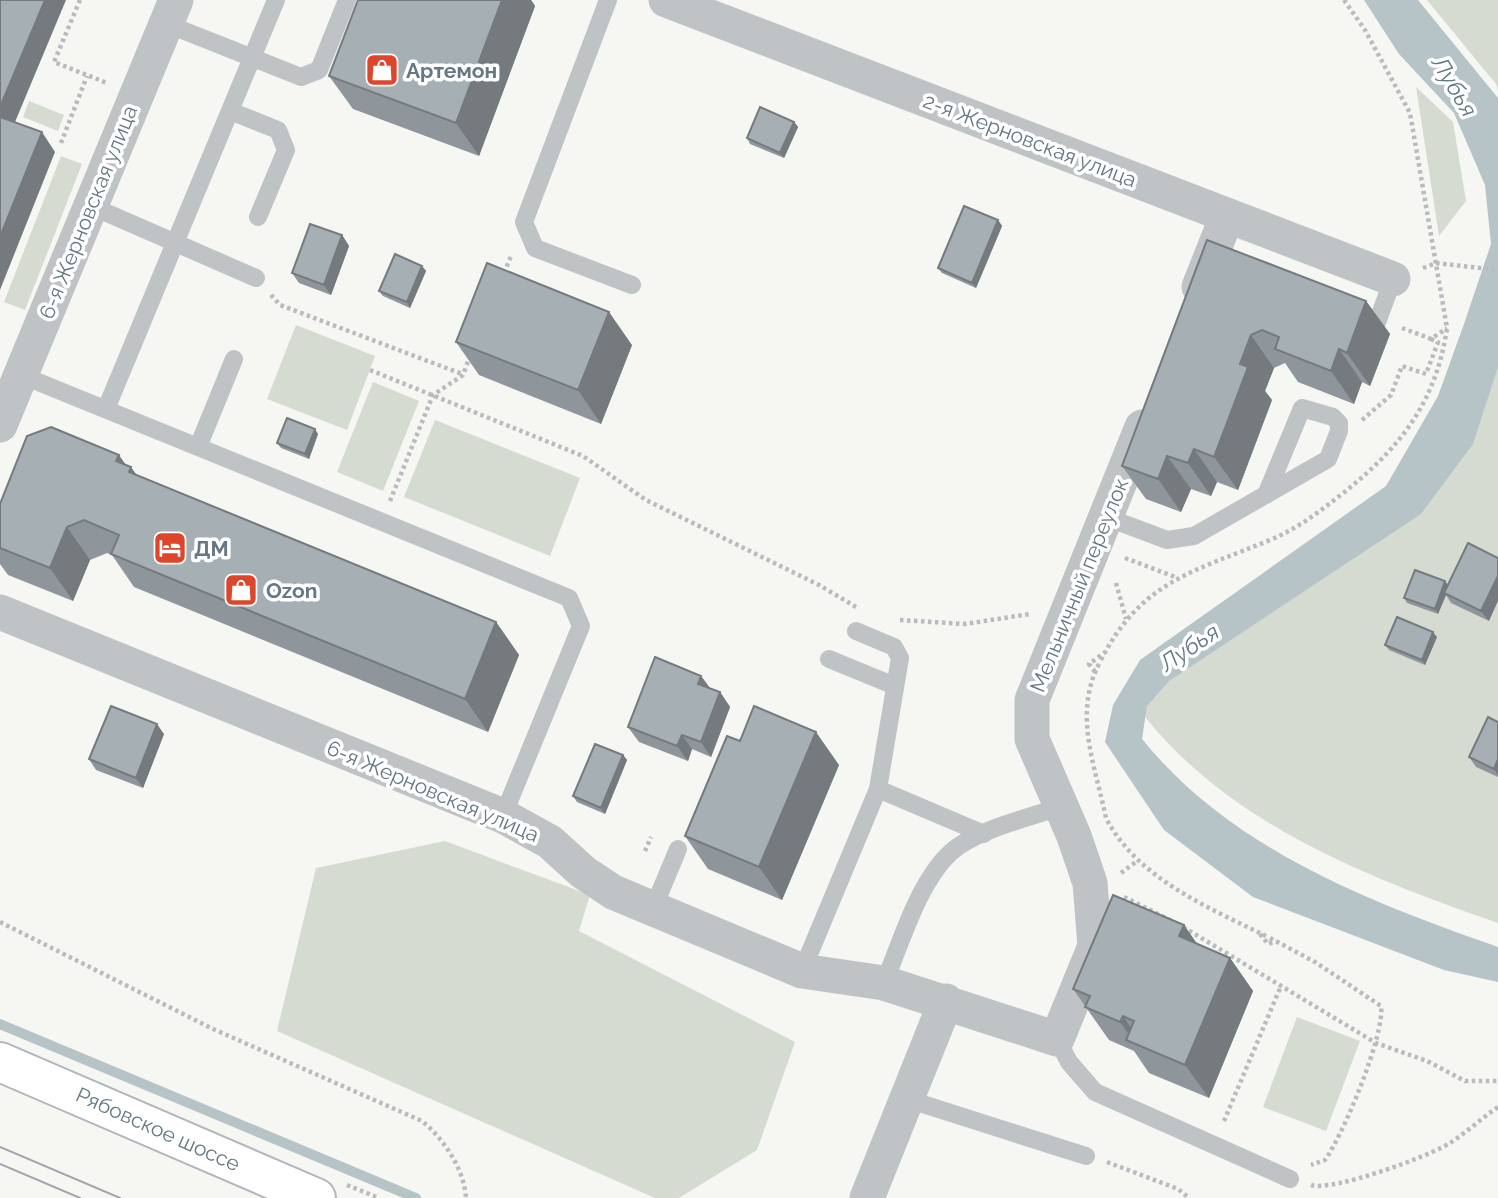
<svg xmlns="http://www.w3.org/2000/svg" width="1498" height="1198" font-family="Raleway,sans-serif">
<rect width="100%" height="100%" fill="#f6f6f3"/>
<path fill="#d6dbd2" d="M1427,0H1498V91L1496,84Z
M1416,87L1453,122L1466,201L1439,236Z
M29,101L64,115L58,131L23,117Z
M61,156L82,164L25,310L4,302Z
M296,325L375,356L347,430L267,399Z
M1498,343V923C1369,878 1233,826 1145,717L1149,684L1348,540Z
M373,382L419,401L383,491L337,472Z
M435,420L580,478L550,556L404,497Z
M445,841L590,895L579,931L795,1042L757,1150L679,1198H655L277,1031L316,868Z
M1297,1017L1360,1041L1326,1131L1263,1107Z"/>
<path fill="#b6c4c7" d="M1364,0H1418L1498,98V367L1473,444L1421,514L1169,681L1147,706L1142,739C1231,849 1369,902 1498,947V982L1444,970L1253,897L1164,830L1105,742L1113,705L1140,660L1386,486L1438,396L1464,324L1491,244L1485,185L1454,113L1399,54Z"/>
<g fill="none" stroke-linecap="round" stroke-linejoin="round">
<path stroke="#b6c4c7" stroke-width="10" d="M0,1024L416,1198"/>
<defs>
<path id="secondary" d="M0,1062L316,1198"/>
</defs>
<use href="#secondary" stroke="#b1b7bb" stroke-width="42"/>
<path stroke="#b9bcbe" stroke-width="4.5" stroke-dasharray="3.5 3.5" stroke-linecap="butt" d="M80,0L54,62L107,83
M61,143L87,76
M1423,268L1436,263L1498,270
M504,273L511,256
M271,295L280,305L462,374
M1402,328L1431,339L1447,328
M370,370L583,456L646,500L819,585L856,607
M1362,420L1391,395L1402,366L1426,374L1438,342L1431,339
M390,501L433,395L463,375L470,356
M1125,558L1178,578
M1116,583L1126,619
M900,620L965,624L1030,614
M1101,660C1141,581 1195,571 1270,540C1297,529 1319,512 1342,494C1400,448 1436,403 1447,328L1410,113L1365,30L1344,0
M1099,664C1073,714 1095,765 1106,818C1137,878 1207,907 1266,936
M1095,672L1089,664L1104,653
M645,851L651,837
M1121,873L1137,861
M1124,897L1172,921
M0,922L213,1029L422,1121C444,1139 464,1169 466,1198
M1183,927L1376,1043L1427,1061L1465,1081H1498
M1260,934L1268,944L1276,941
M1270,938L1315,962L1381,1006C1385,1035 1343,1135 1325,1160L1311,1165
M1224,1121L1281,986
M1107,1162L1178,1189L1189,1198
M347,1185L379,1198
M1311,1185C1332,1192 1430,1156 1450,1143C1467,1132 1482,1118 1498,1107"/>
<path stroke="#bfc3c6" stroke-width="18" d="M608,0L524,222L535,248L632,285
M167,24L301,77L319,70L347,0
M230,111L278,130L286,150L258,217
M91,206L256,278
M1375,328L1393,279
M21,375L569,598L581,626L503,816
M106,409L276,0
M198,447L234,359
M1106,517L1167,540L1194,536L1328,459L1339,431V423L1333,417L1302,408L1266,495
M829,659L895,686
M878,789L984,834
M653,909L678,849
M802,971L878,789L900,658L894,647L856,631
M884,983C901,943 918,883 950,853C975,830 1028,818 1060,807
M1057,1039L1069,1062L1095,1092L1290,1179
M907,1099L1086,1156"/>
<path stroke="#bfc3c6" stroke-width="35" d="M666,0L1393,279
M1199,287L1227,216
M0,425L176,0
M0,612L503,816L550,842L583,872L613,892L802,971L884,983L1057,1039L1095,946L1090,883L1074,836L1032,739V700L1142,427
M867,1198L946,1001"/>
<use href="#secondary" stroke="#fff" stroke-width="38"/>
<path stroke="#a0a7ac" stroke-width="2" d="M0,1147L120,1198
M0,1164L80,1198"/>
</g>
<path fill="#8f969b" d="M358,0H531L535,6L479,156L353,109L329,76Z
M794,122L798,127L784,158L750,144L747,138Z
M998,220L1002,226L976,288L942,273L938,268Z
M342,235L349,246L331,295L299,283L292,273Z
M1207,240L1366,301L1390,334L1370,386L1362,382L1354,404L1298,382L1285,363L1274,368L1265,391L1272,400L1238,490L1217,482L1211,496L1191,489L1181,512L1146,499L1122,466Z
M422,266L426,271L410,308L383,296L379,291Z
M456,342L632,345L601,424L479,375Z
M318,434L309,459L281,448L277,443Z
M126,465L137,475L496,622L519,655L488,732L134,587L112,555L107,553L90,560L73,601L8,575L0,564V504Z
M1468,543L1489,621L1451,603L1446,595L1438,614L1407,603L1404,598L1445,581L1448,585Z
M1437,637L1425,665L1389,650L1385,645Z
M701,676L710,688L720,692L730,707L711,757L692,749L688,761L639,742L628,727Z
M1498,722V777L1476,767L1469,757Z
M164,734L143,788L96,770L89,759Z
M740,741L839,765L782,900L708,869L685,836Z
M623,755L627,760L605,814L577,802L573,796Z
M1184,925L1197,944L1230,958L1253,991L1209,1098L1149,1073L1134,1051L1109,1040L1073,989Z"/>
<path fill="#747a7e" d="M45,0H66L10,134L0,120V107Z
M502,0H531L535,6L479,156L456,123Z
M794,122L798,127L784,158L780,153Z
M42,132L55,152L0,290V237Z
M998,220L1002,226L976,288L972,283Z
M342,235L349,246L331,295L324,285Z
M422,266L426,271L410,308L407,302Z
M1366,301L1390,334L1370,386L1347,353Z
M609,312L632,345L601,424L578,390Z
M1251,335L1274,368L1265,391L1272,400L1238,490L1214,457L1240,364Z
M1339,349L1362,382L1354,404L1331,371Z
M315,429L318,434L309,459L305,454Z
M1194,449L1217,482L1211,496L1188,463Z
M119,455L130,471L131,467L154,500L116,461Z
M1167,456L1191,489L1181,512L1158,479Z
M67,527L90,560L73,601L50,568Z
M1498,576V601L1489,621L1481,611Z
M1445,581L1449,587L1444,593L1446,595L1438,614L1435,609Z
M496,622L519,655L488,732L465,699Z
M1433,632L1437,637L1425,665L1422,660Z
M701,676L712,691L698,684Z
M720,692L730,707L711,757L701,742Z
M157,724L164,734L143,788L136,778Z
M816,732L839,765L782,900L759,867Z
M682,735L692,749L688,761L677,746Z
M623,755L627,760L605,814L601,808Z
M1498,759V775L1494,769Z
M1184,925L1207,958L1179,936Z
M1230,958L1253,991L1209,1098L1185,1065Z
M1123,1016L1145,1048L1136,1044L1120,1022Z"/>
<path fill="#a6afb4" stroke="#747a7e" stroke-width="2" d="M0,0H45L0,107Z
M358,0H502L456,123L329,76Z
M760,107L794,122L780,153L747,138Z
M0,117L42,132L0,237Z
M964,206L998,220L972,283L938,268Z
M310,224L342,235L324,285L292,273Z
M1207,240L1366,301L1347,353L1339,349L1331,371L1275,349L1279,337L1262,330L1251,335L1240,364L1248,367L1214,457L1194,449L1188,463L1167,456L1158,479L1122,466Z
M395,254L422,266L407,302L379,291Z
M487,263L609,312L578,390L456,342Z
M287,418L315,429L305,454L277,443Z
M51,427L119,455L116,461L131,467L129,472L496,622L465,699L111,554L119,535L84,520L67,527L50,568L0,548V504L27,436Z
M1468,543L1498,558V576L1481,611L1444,593Z
M1415,570L1445,581L1435,609L1404,598Z
M1397,617L1433,632L1422,660L1385,645Z
M655,657L701,676L698,684L720,692L701,742L682,735L677,746L628,727Z
M111,706L157,724L136,778L89,759Z
M754,706L816,732L759,867L685,836L727,736L740,741Z
M1488,717L1498,722V759L1494,769L1469,757Z
M595,744L623,755L601,808L573,796Z
M1113,895L1184,925L1179,936L1230,958L1185,1065L1126,1040L1134,1021L1123,1016L1120,1022L1085,1007L1090,996L1073,989Z"/>
<defs>
<symbol id="shop-square" viewBox="-11 -11 22 22"><rect x="-9" y="-9" width="18" height="18" rx="4" fill="#de462b" stroke="#fff"/><path d="M-5-2.5h2.3a2.7 3.5 0 0 1 5.4 0H5L5.5 6h-11ZM-1.5-2.5h3a1.5 2.3 0 0 0-3 0Z" fill="#fff"/></symbol>
<symbol id="hotel-square" viewBox="-11 -11 22 22"><rect x="-9" y="-9" width="18" height="18" rx="4" fill="#de462b" stroke="#fff"/><path d="M-6-4.5h1.5V1H6V5H4.5V3h-9V5H-6ZM-4 0a1.8 1.8 0 1 1 3.6 0ZM.5 0V-2.5h3Q6-2.5 6 0Z" fill="#fff"/></symbol>
</defs>
<g fill-rule="evenodd">
<use href="#shop-square" x="363" y="51" width="38" height="38"/>
<use href="#hotel-square" x="151" y="529" width="38" height="38"/>
<use href="#shop-square" x="222" y="571" width="38" height="38"/>
</g>
<g text-anchor="middle" dominant-baseline="central" stroke-width="7" stroke-linejoin="round" paint-order="stroke">
<g font-size="21" font-weight="bold" fill="#667883" stroke="#fff" text-anchor="start">
<text x="406" y="70">Артемон</text>
<text x="194" y="548">ДМ</text>
<text x="266" y="590">Ozon</text>
</g>
<g font-size="21" fill="#667883" stroke="#fff">
<text transform="translate(1030 140) rotate(21)">2-я Жерновская улица</text>
<text transform="translate(88 212) rotate(-68)">6-я Жерновская улица</text>
<text transform="translate(1079 585) rotate(-68)">Мельничный переулок</text>
<text transform="translate(433 791) rotate(23)">6-я Жерновская улица</text>
<text transform="translate(158 1129) rotate(24)">Рябовское шоссе</text>
</g>
<g font-size="23" font-style="italic" fill="#627a7f" stroke="#fff">
<text transform="translate(1455 86) rotate(59)">Лубья</text>
<text transform="translate(1189 647) rotate(-34)">Лубья</text>
</g>
</g>
</svg>
